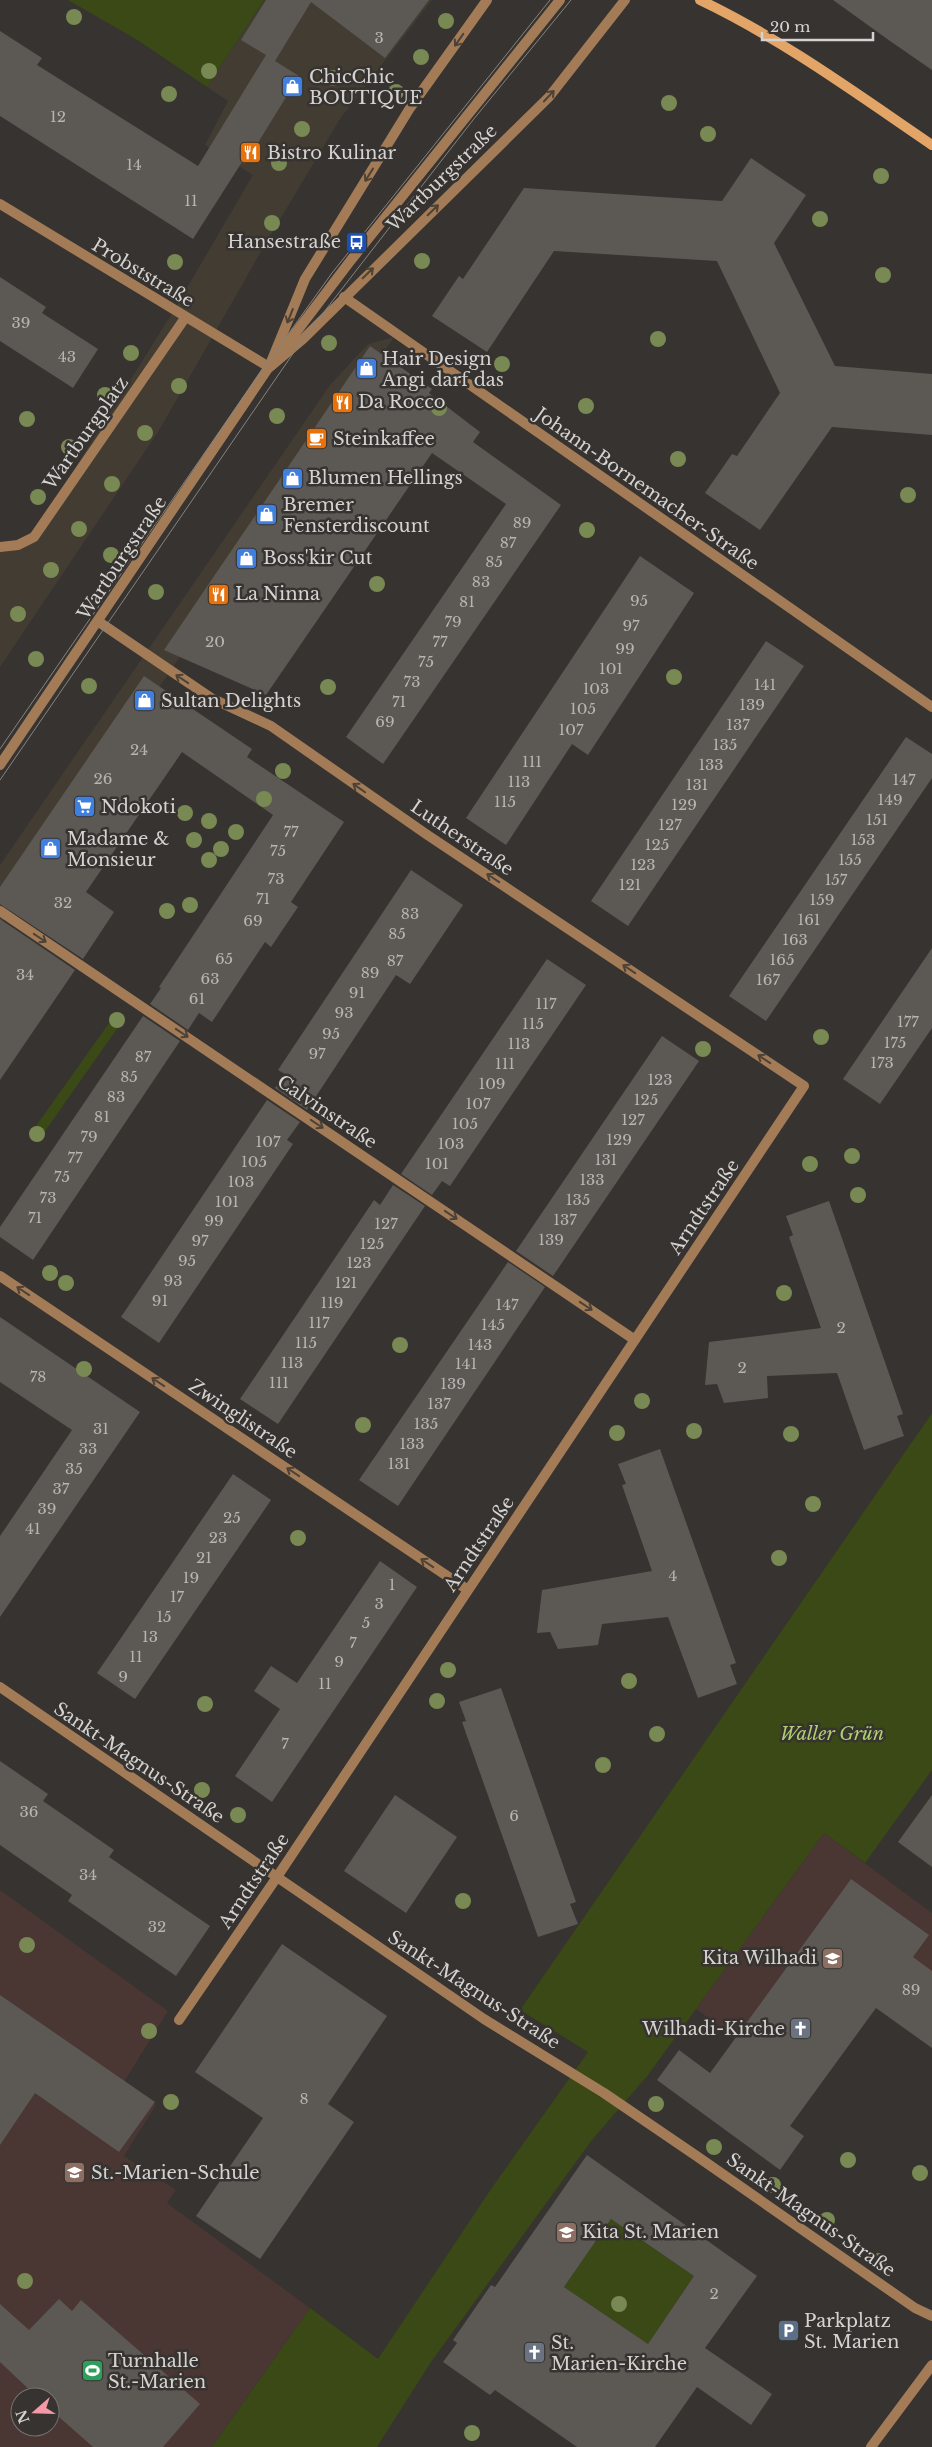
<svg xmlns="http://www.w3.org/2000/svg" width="932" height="2447" font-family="'Libre Baskerville',serif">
<rect width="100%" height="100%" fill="#363330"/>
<path fill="#423c33" d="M264,0H432L340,119L263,248L160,429L0,667V544L16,543L33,535L171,315L253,175L205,145L228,101L207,87Z
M394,337L0,925V865L330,385L368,344Z"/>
<path fill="#4a3632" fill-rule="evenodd" d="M824,1833L932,1913V2046L871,2002L806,2089L696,2009Z
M0,1890L168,2011L124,2082L156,2105L124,2156L176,2190L167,2203L310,2308L212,2447H0ZM20,2397H50V2427H20Z"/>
<path fill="#3a4916" d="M68,0H264L207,87L139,41Z
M117,1015L124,1019L38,1141L34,1140L31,1133L114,1016Z
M932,1413V1770L865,1863L824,1833L648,2075L592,2140L431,2362L377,2447H212L310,2308L378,2359L491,2189L588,2052L520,2010Z
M611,2219L694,2276L648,2344L564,2287Z"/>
<path fill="#5c5955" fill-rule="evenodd" d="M266,0H429L385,58L311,2L275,61L299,76L245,164L242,162L193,239L0,116V31L42,58L37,65L198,166L266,55L241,40Z
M833,0H932V70L890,41Z
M751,158L806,195L774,243L835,366L932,374V435L832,427L760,530L705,493L732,454L737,456L780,393L717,261L554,251L487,352L432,316L459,276L463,279L524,188L722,201Z
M0,277L46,307L42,313L98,349L73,388L0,341Z
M370,346L432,389L429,393L480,432L473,442L561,505L383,764L346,737L506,504L432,453L266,695L164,650Z
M640,556L694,593L588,755L572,744L506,845L466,818Z
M766,641L804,666L628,926L591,901Z
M144,676L252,749L247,757L344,822L291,902L298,907L271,947L265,942L212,1022L199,1013L188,1030L150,1004L161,988L159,987L273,815L182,752L86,892L114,912L83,959L0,904V887Z
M906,737L932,754V778L766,1021L729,996Z
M411,870L463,905L410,984L396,975L307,1110L275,1088L285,1074L278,1070Z
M0,919L75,970L0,1080Z
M932,948V1028L880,1104L843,1079Z
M547,959L586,985L450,1186L442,1181L432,1195L401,1174Z
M143,1016L180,1041L33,1260L0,1237V1227Z
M662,1036L699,1061L553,1276L516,1251Z
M267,1100L300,1122L287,1140L293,1144L159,1343L121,1317Z
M393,1185L425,1206L278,1424L240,1399L374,1200L380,1205Z
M829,1201L903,1414L897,1416L904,1436L864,1450L837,1373L767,1376L768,1398L724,1403L717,1384L705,1385L709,1342L821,1328L789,1237L793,1235L786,1216Z
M508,1262L545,1287L398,1506L359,1480Z
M0,1317L140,1412L0,1617V1536L72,1430L0,1382Z
M660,1449L736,1663L730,1665L737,1684L698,1698L668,1617L602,1624L598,1645L558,1649L550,1632L537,1633L542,1590L652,1571L622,1485L626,1484L618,1464Z
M233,1474L271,1500L135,1699L97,1673Z
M380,1561L417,1587L272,1802L235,1776L280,1709L254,1691L271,1666L297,1683Z
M501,1688L576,1902L570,1904L578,1924L538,1937L462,1722L466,1721L459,1702Z
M0,1761L48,1794L43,1801L114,1850L109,1857L210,1926L176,1976L68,1901L72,1895L0,1845Z
M395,1795L457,1837L406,1913L344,1871Z
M932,1795V1867L898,1842Z
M851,1879L929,1935L913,1957L932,1971V2048L876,2008L790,2126L804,2136L780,2170L657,2080L679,2050L710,2073Z
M282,1944L387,2016L328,2104L354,2122L260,2259L196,2216L263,2118L195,2072Z
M0,1995L155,2102L119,2152L35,2093L0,2145Z
M587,2155L757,2276L705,2348L772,2394L751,2425L697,2387L655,2447H577L495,2390L490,2395L443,2362L457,2343L453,2340L491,2285L495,2287ZM611,2219L694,2276L648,2344L564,2287Z
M59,2299L72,2311L81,2300L200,2404L163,2447H93L50,2409V2397H37L0,2362V2304L29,2330Z"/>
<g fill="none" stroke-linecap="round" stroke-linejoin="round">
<path stroke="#a37c57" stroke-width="10" d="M275,360L351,260L560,0"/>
<path stroke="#a37c57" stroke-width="10" d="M0,204L269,367
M344,297L932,707
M0,547L18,545L34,537L185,318
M99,622L211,698L271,726L426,834L804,1086L277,1877L179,2020
M0,911L635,1340
M0,1276L468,1590
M0,1687L484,2019L604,2093L698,2157L915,2308L932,2316
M871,2447L932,2365"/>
<path stroke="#a37c57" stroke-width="10" d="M270,367L303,339L549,97L625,0
M0,765L269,367L305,279L410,108L487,0"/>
<path stroke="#e2a467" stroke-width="10" d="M700,0C782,39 857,94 932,145"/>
<path stroke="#868481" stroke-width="1" d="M0,749L246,393L332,273L550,0
M0,780L303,339L473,120L571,0"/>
</g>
<g fill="#798953">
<circle cx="74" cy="17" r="8"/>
<circle cx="446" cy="21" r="8"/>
<circle cx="421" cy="57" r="8"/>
<circle cx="209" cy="71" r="8"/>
<circle cx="333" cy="78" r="8"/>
<circle cx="396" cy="92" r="8"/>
<circle cx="169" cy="94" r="8"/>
<circle cx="669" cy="103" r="8"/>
<circle cx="302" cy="129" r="8"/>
<circle cx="708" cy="134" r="8"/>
<circle cx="279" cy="163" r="8"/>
<circle cx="881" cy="176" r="8"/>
<circle cx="820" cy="219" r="8"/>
<circle cx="272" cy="223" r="8"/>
<circle cx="422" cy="261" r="8"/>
<circle cx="175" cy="262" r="8"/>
<circle cx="883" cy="275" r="8"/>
<circle cx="658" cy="339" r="8"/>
<circle cx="329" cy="343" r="8"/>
<circle cx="131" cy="353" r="8"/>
<circle cx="502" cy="364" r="8"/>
<circle cx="179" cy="386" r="8"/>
<circle cx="105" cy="395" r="8"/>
<circle cx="586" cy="406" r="8"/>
<circle cx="439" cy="408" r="8"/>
<circle cx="277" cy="416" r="8"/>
<circle cx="27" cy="419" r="8"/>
<circle cx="145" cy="433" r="8"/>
<circle cx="69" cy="447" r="8"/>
<circle cx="678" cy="459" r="8"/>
<circle cx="112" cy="484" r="8"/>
<circle cx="908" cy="495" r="8"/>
<circle cx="38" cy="497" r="8"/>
<circle cx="79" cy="529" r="8"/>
<circle cx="587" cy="530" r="8"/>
<circle cx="111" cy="555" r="8"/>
<circle cx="51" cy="570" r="8"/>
<circle cx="377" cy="584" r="8"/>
<circle cx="156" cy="592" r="8"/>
<circle cx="18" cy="614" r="8"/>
<circle cx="36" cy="659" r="8"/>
<circle cx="674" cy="677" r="8"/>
<circle cx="89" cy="686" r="8"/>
<circle cx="328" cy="687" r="8"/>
<circle cx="283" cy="771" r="8"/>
<circle cx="264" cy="799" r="8"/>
<circle cx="185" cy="813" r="8"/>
<circle cx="209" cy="821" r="8"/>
<circle cx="236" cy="832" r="8"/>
<circle cx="194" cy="840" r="8"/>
<circle cx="221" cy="849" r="8"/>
<circle cx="209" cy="860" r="8"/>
<circle cx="190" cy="905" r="8"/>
<circle cx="167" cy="911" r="8"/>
<circle cx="117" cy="1020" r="8"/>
<circle cx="821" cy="1037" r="8"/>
<circle cx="703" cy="1049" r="8"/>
<circle cx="37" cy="1134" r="8"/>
<circle cx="852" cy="1156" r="8"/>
<circle cx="810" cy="1164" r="8"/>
<circle cx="858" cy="1195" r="8"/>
<circle cx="50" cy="1273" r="8"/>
<circle cx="66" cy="1283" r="8"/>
<circle cx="784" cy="1293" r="8"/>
<circle cx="400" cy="1345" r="8"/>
<circle cx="84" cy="1369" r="8"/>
<circle cx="642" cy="1401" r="8"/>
<circle cx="363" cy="1425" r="8"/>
<circle cx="694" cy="1431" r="8"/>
<circle cx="617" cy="1433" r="8"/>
<circle cx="791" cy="1434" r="8"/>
<circle cx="813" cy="1504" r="8"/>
<circle cx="298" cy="1538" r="8"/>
<circle cx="779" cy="1558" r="8"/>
<circle cx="448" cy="1670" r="8"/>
<circle cx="629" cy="1681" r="8"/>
<circle cx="437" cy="1701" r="8"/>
<circle cx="205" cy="1704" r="8"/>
<circle cx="657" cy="1734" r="8"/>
<circle cx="603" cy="1765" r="8"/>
<circle cx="202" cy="1790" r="8"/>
<circle cx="238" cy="1815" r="8"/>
<circle cx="463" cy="1901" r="8"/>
<circle cx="27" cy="1945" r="8"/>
<circle cx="149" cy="2031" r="8"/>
<circle cx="171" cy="2102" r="8"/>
<circle cx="656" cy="2104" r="8"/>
<circle cx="714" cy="2147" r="8"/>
<circle cx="848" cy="2160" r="8"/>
<circle cx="920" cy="2173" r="8"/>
<circle cx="773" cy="2185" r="8"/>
<circle cx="827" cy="2220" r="8"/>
<circle cx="879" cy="2261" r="8"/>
<circle cx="25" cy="2281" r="8"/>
<circle cx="619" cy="2304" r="8"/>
<circle cx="472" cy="2433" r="8"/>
</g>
<defs><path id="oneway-shaft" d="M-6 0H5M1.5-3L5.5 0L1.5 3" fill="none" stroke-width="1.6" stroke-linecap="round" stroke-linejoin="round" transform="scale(1.25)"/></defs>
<g stroke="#4c4238">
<use href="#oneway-shaft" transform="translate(459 40) rotate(125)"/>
<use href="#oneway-shaft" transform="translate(549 96) rotate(-47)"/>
<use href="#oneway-shaft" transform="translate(369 175) rotate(122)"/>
<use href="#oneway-shaft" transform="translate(433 210) rotate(-44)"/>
<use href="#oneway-shaft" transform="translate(368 273) rotate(-44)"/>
<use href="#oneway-shaft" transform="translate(290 316) rotate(112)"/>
<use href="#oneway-shaft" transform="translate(182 679) rotate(-146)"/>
<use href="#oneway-shaft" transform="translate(359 788) rotate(-145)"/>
<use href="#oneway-shaft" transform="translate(493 878) rotate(-146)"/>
<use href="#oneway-shaft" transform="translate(40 938) rotate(34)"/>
<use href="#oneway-shaft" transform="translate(629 969) rotate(-146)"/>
<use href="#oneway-shaft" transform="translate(182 1033) rotate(34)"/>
<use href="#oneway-shaft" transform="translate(764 1059) rotate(-146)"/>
<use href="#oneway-shaft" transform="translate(317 1124) rotate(34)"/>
<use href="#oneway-shaft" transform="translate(451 1215) rotate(34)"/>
<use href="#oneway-shaft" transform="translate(23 1291) rotate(-146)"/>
<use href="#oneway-shaft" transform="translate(586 1306) rotate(34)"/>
<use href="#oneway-shaft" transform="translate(158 1382) rotate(-146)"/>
<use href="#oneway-shaft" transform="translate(293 1472) rotate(-146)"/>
<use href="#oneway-shaft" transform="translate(427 1563) rotate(-146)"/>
</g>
<defs>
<symbol id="shop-square" viewBox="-11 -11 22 22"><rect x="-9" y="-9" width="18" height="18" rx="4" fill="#3f7fe0" stroke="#363330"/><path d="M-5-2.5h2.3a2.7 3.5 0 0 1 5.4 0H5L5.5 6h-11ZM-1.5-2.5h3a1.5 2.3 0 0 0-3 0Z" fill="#fff"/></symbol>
<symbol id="restaurant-square" viewBox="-11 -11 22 22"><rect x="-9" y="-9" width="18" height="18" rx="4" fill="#e8710a" stroke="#363330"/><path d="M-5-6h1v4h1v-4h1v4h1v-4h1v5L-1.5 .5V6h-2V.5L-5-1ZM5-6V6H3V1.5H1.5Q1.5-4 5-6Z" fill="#fff"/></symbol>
<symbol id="bus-square" viewBox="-11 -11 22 22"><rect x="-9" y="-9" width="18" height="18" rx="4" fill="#1a4fb4" stroke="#363330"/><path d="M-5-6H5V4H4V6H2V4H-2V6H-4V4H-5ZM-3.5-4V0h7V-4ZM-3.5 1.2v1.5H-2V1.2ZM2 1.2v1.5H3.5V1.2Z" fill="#fff"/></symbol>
<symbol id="cafe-square" viewBox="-11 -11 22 22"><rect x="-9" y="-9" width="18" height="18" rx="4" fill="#e8710a" stroke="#363330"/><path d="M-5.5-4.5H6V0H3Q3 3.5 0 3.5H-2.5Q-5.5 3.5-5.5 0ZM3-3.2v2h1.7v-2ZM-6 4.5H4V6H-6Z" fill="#fff"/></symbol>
<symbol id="supermarket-square" viewBox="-11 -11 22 22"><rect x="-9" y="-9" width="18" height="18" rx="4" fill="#3f7fe0" stroke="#363330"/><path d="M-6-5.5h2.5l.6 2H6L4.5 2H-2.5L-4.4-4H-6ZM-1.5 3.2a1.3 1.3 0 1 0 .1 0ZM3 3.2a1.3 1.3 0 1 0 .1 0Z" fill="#fff"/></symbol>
<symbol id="school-square" viewBox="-11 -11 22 22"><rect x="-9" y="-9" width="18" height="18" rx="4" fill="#8d6e63" stroke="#363330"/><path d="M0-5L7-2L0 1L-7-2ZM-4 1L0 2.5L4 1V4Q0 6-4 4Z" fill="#fff"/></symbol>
<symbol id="church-square" viewBox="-11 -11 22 22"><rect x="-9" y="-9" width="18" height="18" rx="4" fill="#6b7280" stroke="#363330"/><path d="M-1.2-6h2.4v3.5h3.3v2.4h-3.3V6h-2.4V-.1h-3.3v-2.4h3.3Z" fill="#fff"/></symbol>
<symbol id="parking-square" viewBox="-11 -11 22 22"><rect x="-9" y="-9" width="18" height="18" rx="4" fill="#5c6f8a" stroke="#363330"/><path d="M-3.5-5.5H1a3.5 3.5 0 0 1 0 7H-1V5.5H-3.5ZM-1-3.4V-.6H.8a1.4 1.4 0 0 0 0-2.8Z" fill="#fff"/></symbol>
<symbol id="stadium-square" viewBox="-11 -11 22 22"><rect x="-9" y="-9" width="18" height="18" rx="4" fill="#2e9e5b" stroke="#363330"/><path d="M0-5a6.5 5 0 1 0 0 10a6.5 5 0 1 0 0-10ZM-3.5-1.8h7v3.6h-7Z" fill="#fff"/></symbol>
</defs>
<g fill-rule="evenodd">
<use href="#shop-square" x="280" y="74" width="25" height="25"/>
<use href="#restaurant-square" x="238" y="140" width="25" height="25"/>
<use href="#bus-square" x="344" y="230" width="25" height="25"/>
<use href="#shop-square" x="354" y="356" width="25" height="25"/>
<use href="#restaurant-square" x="330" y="390" width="25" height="25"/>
<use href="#cafe-square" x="304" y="426" width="25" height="25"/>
<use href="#shop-square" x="280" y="466" width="25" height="25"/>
<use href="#shop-square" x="254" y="502" width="25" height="25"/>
<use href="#shop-square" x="234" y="546" width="25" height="25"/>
<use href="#restaurant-square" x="206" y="582" width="25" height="25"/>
<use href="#shop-square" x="132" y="688" width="25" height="25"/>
<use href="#supermarket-square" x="72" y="794" width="25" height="25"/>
<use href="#shop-square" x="38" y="836" width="25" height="25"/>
<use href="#school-square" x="820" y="1946" width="25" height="25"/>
<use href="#church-square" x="788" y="2016" width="25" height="25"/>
<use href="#school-square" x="62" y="2160" width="25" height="25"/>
<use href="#school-square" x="554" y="2220" width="25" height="25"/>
<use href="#parking-square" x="776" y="2318" width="25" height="25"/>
<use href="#church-square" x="522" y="2340" width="25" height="25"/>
<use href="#stadium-square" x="80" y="2358" width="25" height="25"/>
</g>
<g text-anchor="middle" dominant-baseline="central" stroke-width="5" stroke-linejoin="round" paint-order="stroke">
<g font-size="15" fill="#b7b4b2">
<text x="379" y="37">3</text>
<text x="58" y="116">12</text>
<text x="134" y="164">14</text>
<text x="191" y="200">11</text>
<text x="21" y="322">39</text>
<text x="67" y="356">43</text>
<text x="522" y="522">89</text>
<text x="508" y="542">87</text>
<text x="494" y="561">85</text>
<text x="481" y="581">83</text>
<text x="639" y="600">95</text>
<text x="467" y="601">81</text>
<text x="453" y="621">79</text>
<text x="631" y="625">97</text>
<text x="215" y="641">20</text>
<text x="440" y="641">77</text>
<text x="625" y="648">99</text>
<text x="426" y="661">75</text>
<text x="611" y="668">101</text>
<text x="412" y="681">73</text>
<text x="765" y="684">141</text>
<text x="596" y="688">103</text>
<text x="399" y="701">71</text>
<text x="752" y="704">139</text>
<text x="583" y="708">105</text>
<text x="385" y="721">69</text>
<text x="738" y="724">137</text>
<text x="571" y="729">107</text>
<text x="725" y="744">135</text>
<text x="139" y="749">24</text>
<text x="532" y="761">111</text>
<text x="711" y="764">133</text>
<text x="103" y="778">26</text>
<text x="904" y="779">147</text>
<text x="519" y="781">113</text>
<text x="697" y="784">131</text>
<text x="890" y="799">149</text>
<text x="505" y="801">115</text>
<text x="684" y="804">129</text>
<text x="877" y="819">151</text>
<text x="670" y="824">127</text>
<text x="291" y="831">77</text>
<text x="863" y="839">153</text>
<text x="657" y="844">125</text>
<text x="278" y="850">75</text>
<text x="850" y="859">155</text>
<text x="643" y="864">123</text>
<text x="276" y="878">73</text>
<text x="836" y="879">157</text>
<text x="630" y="884">121</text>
<text x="263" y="898">71</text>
<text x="822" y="899">159</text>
<text x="63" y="902">32</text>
<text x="410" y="913">83</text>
<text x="809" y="919">161</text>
<text x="253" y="920">69</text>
<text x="397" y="933">85</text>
<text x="795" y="939">163</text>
<text x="224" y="958">65</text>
<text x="782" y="959">165</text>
<text x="395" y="960">87</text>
<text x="370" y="972">89</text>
<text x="25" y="974">34</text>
<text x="210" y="978">63</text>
<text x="768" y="979">167</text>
<text x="357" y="992">91</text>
<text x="197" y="998">61</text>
<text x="546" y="1003">117</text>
<text x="344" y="1012">93</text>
<text x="908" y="1021">177</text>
<text x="533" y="1023">115</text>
<text x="331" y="1033">95</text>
<text x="895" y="1042">175</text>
<text x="519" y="1043">113</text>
<text x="317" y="1053">97</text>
<text x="143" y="1056">87</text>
<text x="882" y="1062">173</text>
<text x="505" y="1063">111</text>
<text x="129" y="1076">85</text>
<text x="660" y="1079">123</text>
<text x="492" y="1083">109</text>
<text x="116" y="1096">83</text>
<text x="646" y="1099">125</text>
<text x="478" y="1103">107</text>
<text x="102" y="1116">81</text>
<text x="633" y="1119">127</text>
<text x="465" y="1123">105</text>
<text x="89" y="1136">79</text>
<text x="619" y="1139">129</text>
<text x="268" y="1141">107</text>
<text x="451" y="1143">103</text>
<text x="75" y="1157">77</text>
<text x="606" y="1159">131</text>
<text x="254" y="1161">105</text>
<text x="437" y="1163">101</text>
<text x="62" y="1176">75</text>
<text x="592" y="1179">133</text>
<text x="241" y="1181">103</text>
<text x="48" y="1197">73</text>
<text x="578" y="1199">135</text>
<text x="227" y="1201">101</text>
<text x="35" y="1217">71</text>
<text x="565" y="1219">137</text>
<text x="214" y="1220">99</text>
<text x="386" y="1223">127</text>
<text x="551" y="1239">139</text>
<text x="200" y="1240">97</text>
<text x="372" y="1243">125</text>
<text x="187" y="1260">95</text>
<text x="359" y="1262">123</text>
<text x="173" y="1280">93</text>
<text x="346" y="1282">121</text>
<text x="160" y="1300">91</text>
<text x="332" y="1302">119</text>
<text x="507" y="1304">147</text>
<text x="319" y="1322">117</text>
<text x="493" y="1324">145</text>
<text x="841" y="1327">2</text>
<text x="306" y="1342">115</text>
<text x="480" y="1344">143</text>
<text x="292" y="1362">113</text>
<text x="466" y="1363">141</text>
<text x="742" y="1367">2</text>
<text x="38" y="1376">78</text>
<text x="279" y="1382">111</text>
<text x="453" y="1383">139</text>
<text x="439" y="1403">137</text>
<text x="426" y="1423">135</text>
<text x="101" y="1428">31</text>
<text x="412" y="1443">133</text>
<text x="88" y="1448">33</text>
<text x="399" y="1463">131</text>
<text x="74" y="1468">35</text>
<text x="61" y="1488">37</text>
<text x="47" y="1508">39</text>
<text x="232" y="1517">25</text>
<text x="33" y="1528">41</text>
<text x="218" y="1537">23</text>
<text x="204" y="1557">21</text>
<text x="673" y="1575">4</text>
<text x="191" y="1577">19</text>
<text x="392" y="1584">1</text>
<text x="177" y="1596">17</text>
<text x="379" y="1603">3</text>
<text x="164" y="1616">15</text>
<text x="366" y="1622">5</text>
<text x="150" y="1636">13</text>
<text x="353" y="1642">7</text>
<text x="136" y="1656">11</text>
<text x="339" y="1661">9</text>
<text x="123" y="1676">9</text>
<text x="325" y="1683">11</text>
<text x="285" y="1743">7</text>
<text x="29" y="1811">36</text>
<text x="514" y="1815">6</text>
<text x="88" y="1874">34</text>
<text x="157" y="1926">32</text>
<text x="911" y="1989">89</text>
<text x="304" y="2098">8</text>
<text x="714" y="2293">2</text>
</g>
<g font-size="18" fill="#d5d3d1" stroke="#363330" text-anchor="start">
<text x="309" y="77">ChicChic<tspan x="309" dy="21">BOUTIQUE</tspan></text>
<text x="267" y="153">Bistro Kulinar</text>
<text x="341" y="242" text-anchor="end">Hansestraße</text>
<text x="382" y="359">Hair Design<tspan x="382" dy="21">Angi darf das</tspan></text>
<text x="358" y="402">Da Rocco</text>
<text x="333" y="439">Steinkaffee</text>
<text x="308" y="478">Blumen Hellings</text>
<text x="283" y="505">Bremer<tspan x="283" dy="21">Fensterdiscount</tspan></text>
<text x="263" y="558">Boss'kir Cut</text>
<text x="235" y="594">La Ninna</text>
<text x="161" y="701">Sultan Delights</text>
<text x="101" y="807">Ndokoti</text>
<text x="67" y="839">Madame &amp;<tspan x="67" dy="21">Monsieur</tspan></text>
<text x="817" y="1958" text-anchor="end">Kita Wilhadi</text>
<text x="785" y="2029" text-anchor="end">Wilhadi-Kirche</text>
<text x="91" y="2173">St.-Marien-Schule</text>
<text x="582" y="2232">Kita St. Marien</text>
<text x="804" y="2321">Parkplatz<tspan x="804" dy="21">St. Marien</tspan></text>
<text x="551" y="2343">St.<tspan x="551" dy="21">Marien-Kirche</tspan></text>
<text x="108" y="2361">Turnhalle<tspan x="108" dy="21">St.-Marien</tspan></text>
</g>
<g font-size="18" fill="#d5d3d1" stroke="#363330">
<text transform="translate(442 178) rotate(-44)">Wartburgstraße</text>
<text transform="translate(143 273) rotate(31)">Probststraße</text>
<text transform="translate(86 433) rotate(-55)">Wartburgplatz</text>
<text transform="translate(647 489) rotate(35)">Johann-Bornemacher-Straße</text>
<text transform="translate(122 558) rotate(-56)">Wartburgstraße</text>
<text transform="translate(462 838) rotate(34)">Lutherstraße</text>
<text transform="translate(327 1112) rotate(34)">Calvinstraße</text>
<text transform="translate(704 1207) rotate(-56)">Arndtstraße</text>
<text transform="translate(243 1419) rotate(34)">Zwinglistraße</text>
<text transform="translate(479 1544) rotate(-56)">Arndtstraße</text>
<text transform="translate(139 1763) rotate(34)">Sankt-Magnus-Straße</text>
<text transform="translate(254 1881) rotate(-56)">Arndtstraße</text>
<text transform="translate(474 1990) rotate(33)">Sankt-Magnus-Straße</text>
<text transform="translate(811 2215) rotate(35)">Sankt-Magnus-Straße</text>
</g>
<g font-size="18" font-style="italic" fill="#b0cf70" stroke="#363330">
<text x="832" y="1734">Waller Grün</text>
</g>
</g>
<g transform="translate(35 2412) rotate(250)"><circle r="24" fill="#363330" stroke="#767370"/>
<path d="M0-4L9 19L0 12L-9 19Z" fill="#f49aa6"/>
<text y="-8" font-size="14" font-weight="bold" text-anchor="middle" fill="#d5d3d1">N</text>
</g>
<path d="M762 32v8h111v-8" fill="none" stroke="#d5d3d1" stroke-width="2.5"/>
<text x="770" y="32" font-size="15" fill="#d5d3d1" stroke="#363330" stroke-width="4" paint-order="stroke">20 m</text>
</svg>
